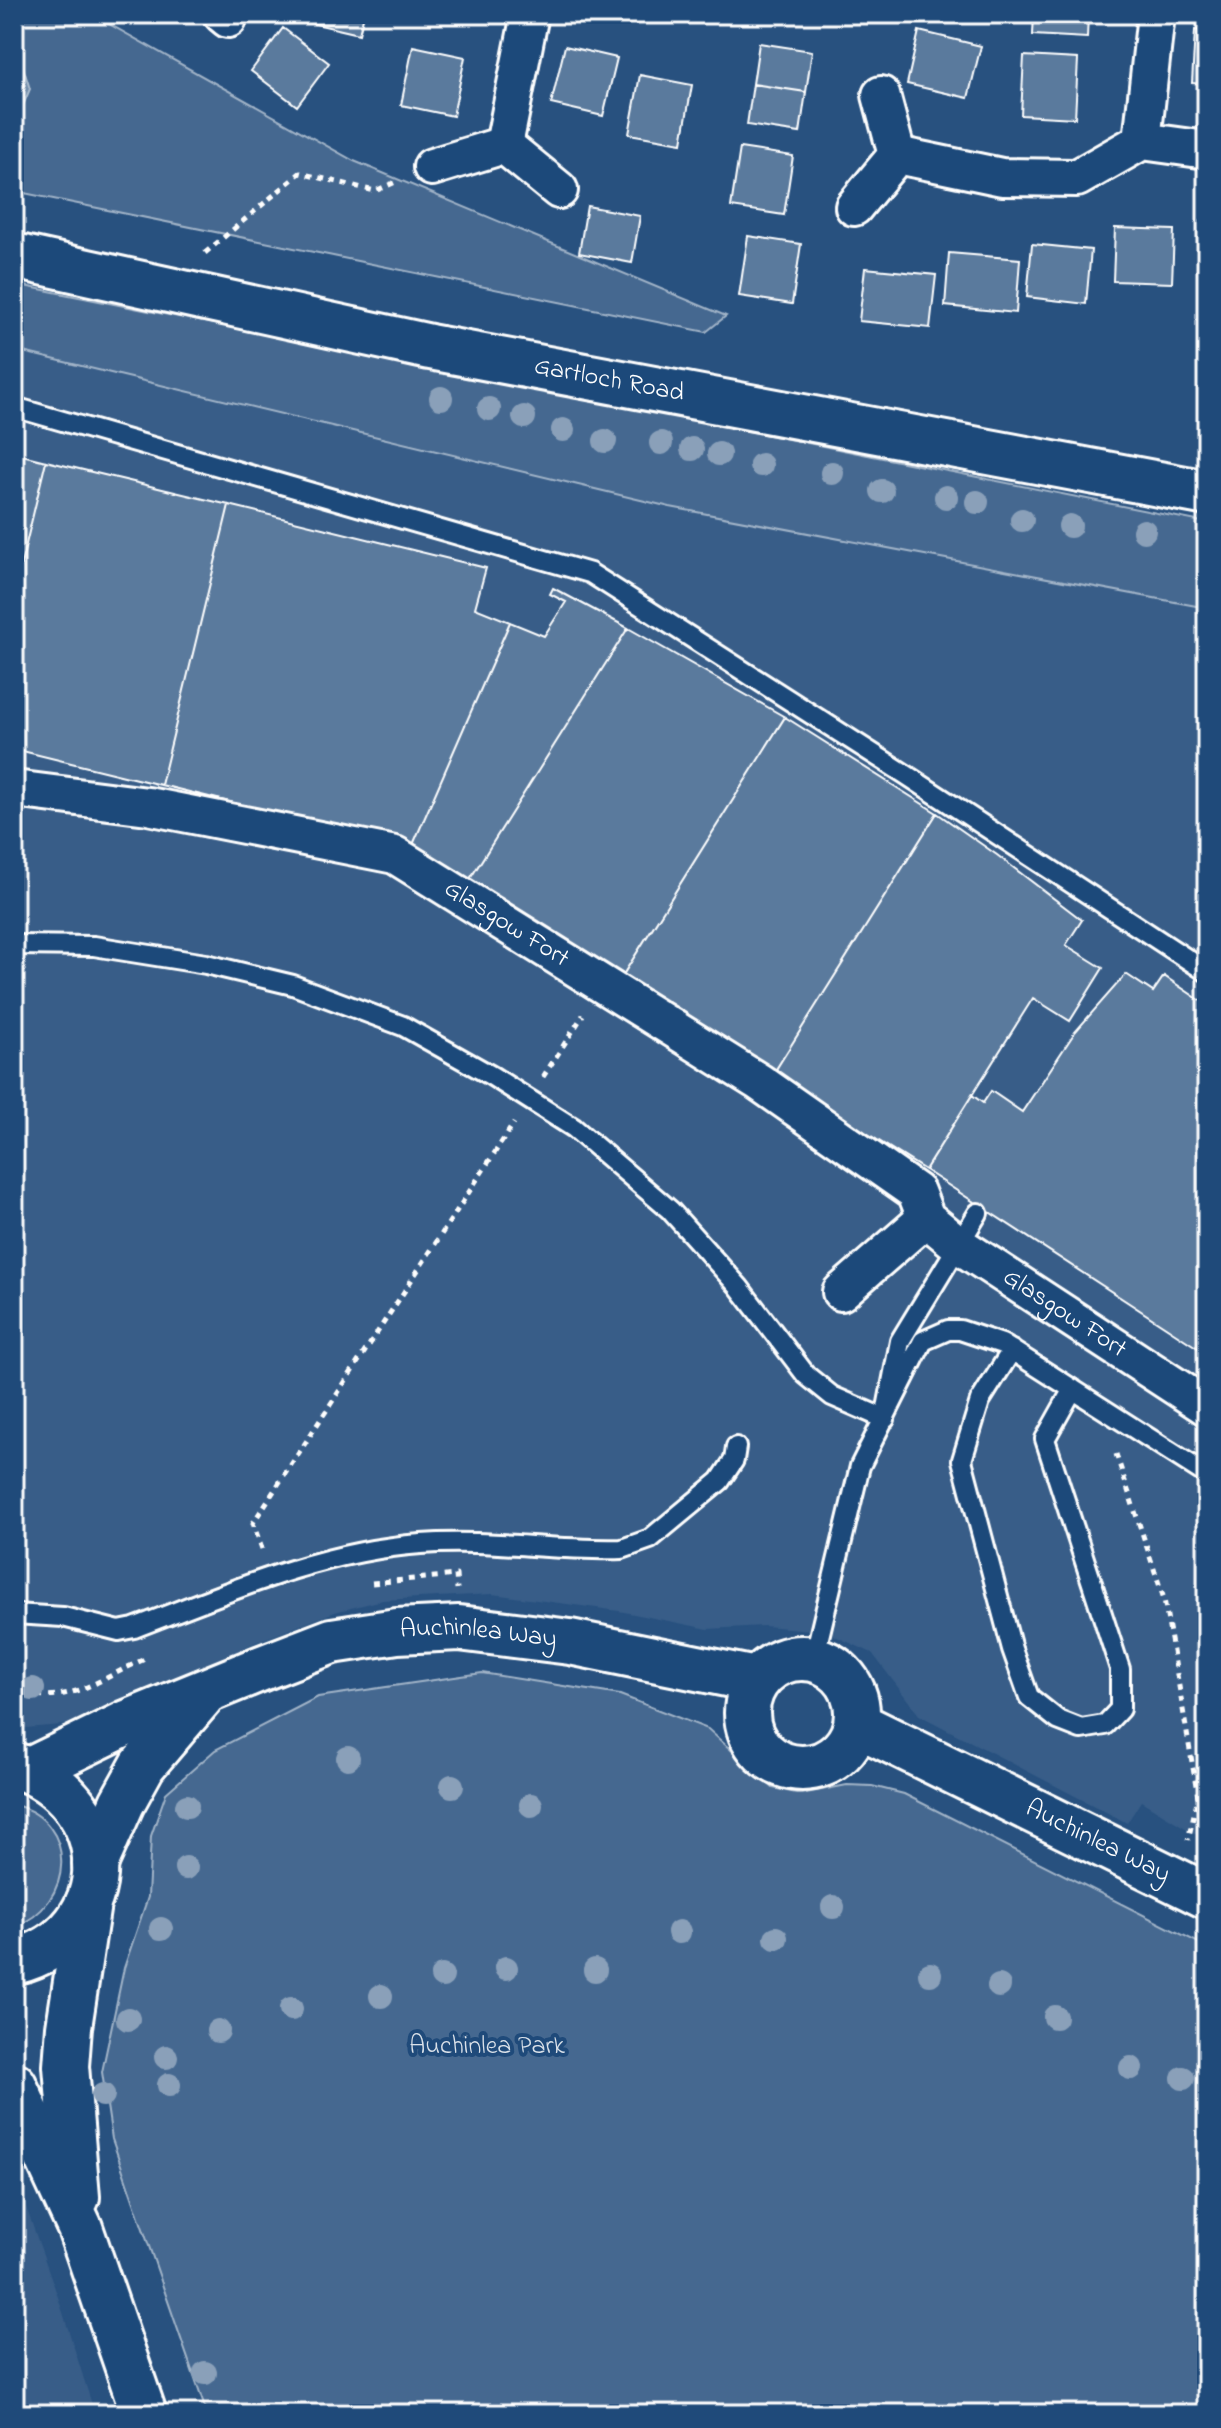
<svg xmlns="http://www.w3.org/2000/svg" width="1221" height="2428" font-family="'Indie Flower',sans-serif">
<rect width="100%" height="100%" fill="#28517f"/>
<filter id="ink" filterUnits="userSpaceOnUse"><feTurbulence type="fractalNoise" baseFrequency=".0125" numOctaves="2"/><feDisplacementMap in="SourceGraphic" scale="16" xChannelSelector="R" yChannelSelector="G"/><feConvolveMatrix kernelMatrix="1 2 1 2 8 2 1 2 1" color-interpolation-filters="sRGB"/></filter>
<g filter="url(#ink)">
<path fill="#375d88" d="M14,349L670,507L1207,608V1841L1141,1801L1127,1823L919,1715L872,1653L824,1631L764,1626L708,1629L619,1611L492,1594L383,1600L335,1612L254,1643L86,1723L14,1729Z
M14,2173L58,2297L95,2414H14Z"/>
<path fill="#446890" stroke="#a2b4c8" stroke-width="2" d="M14,14H91L354,161L726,316L706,332L14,191Z
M14,284L1207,523V608L670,507L23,352L14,349Z
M482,1673L620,1695L708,1729L773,1788L801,1794L847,1785L872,1786L904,1794L1207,1947V2414H207L112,2139L102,2072L124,1968L148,1897L151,1836L166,1793L215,1750L318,1697Z
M14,1805C79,1820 75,1905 14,1927Z"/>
<path fill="#718dab" stroke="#aabbcd" stroke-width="2" d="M14,39L30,89L14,126Z"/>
<path fill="#5a7a9d" stroke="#fff" stroke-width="2" d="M308,14H364L359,34L307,22Z
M1034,14H1088L1087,38L1033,35Z
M283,28L329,63L297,106L251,71Z
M1195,30L1207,31V84L1192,83Z
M919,31L981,46L968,98L907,84Z
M759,43L812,51L806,92L753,84Z
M413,46L465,57L453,116L401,105Z
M565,46L617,58L603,116L551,104Z
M1024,56L1078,59L1075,118L1021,115Z
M640,75L692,85L682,143L629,134Z
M753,84L806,92L800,133L747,125Z
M740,148L793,156L784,215L731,207Z
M587,206L640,216L632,263L579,253Z
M1201,221H1207V274H1198Z
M1115,228L1174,230L1172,283L1113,281Z
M748,236L801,244L792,304L739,296Z
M1032,244L1091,250L1086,304L1027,297Z
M949,253L1020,259L1016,313L945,306Z
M865,268L936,275L930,328L859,321Z
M14,453L46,461L14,594Z
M46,461L229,505L161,785L14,749V594Z
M229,505L486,568L475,608L510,622L412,847L161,785Z
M553,588L628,628L468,882L412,847L510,622L544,636L566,602L550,594Z
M628,628L785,717L621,978L468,882Z
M785,717L937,813L773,1074L621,978Z
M937,813L997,855L1082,920L1066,945L1103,968L1070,1021L1033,998L925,1170L773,1074Z
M1126,974L1153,992L1164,976L1207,1005V1354L925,1170L972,1095L983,1103L991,1091L1022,1112L1075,1032Z"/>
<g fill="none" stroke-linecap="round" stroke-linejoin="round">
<defs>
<path id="lane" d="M14,407L590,573L905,774L1207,972
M14,945L94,946L206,964L293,985L403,1026L492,1076L574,1128L670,1210L739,1287L806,1375L832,1396L885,1419L900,1341L978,1213
M1012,1350L980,1401L962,1460L1012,1649L1029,1697L1058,1720L1081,1729L1105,1725L1120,1709V1669L1045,1439L1073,1389
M14,1614L63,1617L119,1631L134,1628C226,1593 321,1551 421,1544C488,1539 555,1551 622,1549L650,1539L720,1481L734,1460L736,1447
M814,1658L860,1466L923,1341L948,1330H960L1002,1344L1207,1475"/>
<g id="street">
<path d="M222,14L228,19"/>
<path d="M1156,14L1142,141L1207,150"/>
<path d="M504,145L530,14"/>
<path d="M897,155L1002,177L1077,178L1142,141"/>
<path d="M432,167L504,145L559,190"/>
<path d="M854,207L897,155L881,95"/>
<path id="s1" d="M14,789L148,806L395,855L759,1082L916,1192L926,1218L959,1245L1207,1407"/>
<path d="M841,1292L926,1218"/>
</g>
<g id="secondary">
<path id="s2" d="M14,256L430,347L1207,493"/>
<circle cx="802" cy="1713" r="55"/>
<path id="s3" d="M857,1724L1207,1896"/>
<path d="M14,1765C121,1798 124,1934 14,1962"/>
<path id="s4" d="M30,1770L127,1723L262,1668L332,1641L397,1631L459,1628L570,1642L756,1680"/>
<path d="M95,1864L122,1803L143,1765L201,1697"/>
<path d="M14,2085L80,2228L144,2414"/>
<path d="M77,2197L66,2066L69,2027L88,1903"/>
</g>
</defs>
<use href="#lane" stroke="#fff" stroke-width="24"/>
<use href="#street" stroke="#fff" stroke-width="42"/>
<use href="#secondary" stroke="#fff" stroke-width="50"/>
<path stroke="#fff" stroke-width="5" stroke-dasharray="6 6" stroke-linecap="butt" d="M205,253L300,173L375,191L398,181
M543,1077L583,1015
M1116,1454L1164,1599L1198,1797L1188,1840
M262,1549L253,1523L514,1123
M372,1583L456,1575L457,1589
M14,1689C64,1710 103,1677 147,1658"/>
<use href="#lane" stroke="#1f4a7a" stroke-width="18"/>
<use href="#street" stroke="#1f4a7a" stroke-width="36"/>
<use href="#secondary" stroke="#1f4a7a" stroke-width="44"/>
</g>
<g fill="#8aa0b9">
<circle cx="441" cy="398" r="12"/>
<circle cx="489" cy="409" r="12"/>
<circle cx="524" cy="417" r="12"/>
<circle cx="563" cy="430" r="12"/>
<circle cx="605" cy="441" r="12"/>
<circle cx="661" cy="443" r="12"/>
<circle cx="692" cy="449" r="12"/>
<circle cx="719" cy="454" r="12"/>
<circle cx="761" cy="465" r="12"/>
<circle cx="832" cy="473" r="12"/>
<circle cx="882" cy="491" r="12"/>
<circle cx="946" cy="497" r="12"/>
<circle cx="977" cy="502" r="12"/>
<circle cx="1022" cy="520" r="12"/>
<circle cx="1070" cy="526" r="12"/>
<circle cx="1144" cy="531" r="12"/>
<circle cx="33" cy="1689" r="12"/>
<circle cx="348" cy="1758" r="12"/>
<circle cx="452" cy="1786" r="12"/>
<circle cx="531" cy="1805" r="12"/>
<circle cx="187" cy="1806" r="12"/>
<circle cx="186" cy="1868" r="12"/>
<circle cx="833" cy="1907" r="12"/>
<circle cx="161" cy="1929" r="12"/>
<circle cx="679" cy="1932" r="12"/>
<circle cx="776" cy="1938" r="12"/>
<circle cx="506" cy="1968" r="12"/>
<circle cx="595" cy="1970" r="12"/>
<circle cx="930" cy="1974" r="12"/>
<circle cx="442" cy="1976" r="12"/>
<circle cx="999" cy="1986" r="12"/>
<circle cx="381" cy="1996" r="12"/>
<circle cx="291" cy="2009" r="12"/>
<circle cx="1055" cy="2017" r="12"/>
<circle cx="128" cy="2019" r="12"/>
<circle cx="218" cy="2031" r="12"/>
<circle cx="166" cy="2057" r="12"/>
<circle cx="1131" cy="2068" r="12"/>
<circle cx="1183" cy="2078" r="12"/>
<circle cx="169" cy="2085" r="12"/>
<circle cx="103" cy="2095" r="12"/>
<circle cx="205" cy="2373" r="12"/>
</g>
</g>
<g text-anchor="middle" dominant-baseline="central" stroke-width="8" stroke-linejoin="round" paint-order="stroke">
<g font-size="26" fill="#fff" stroke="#1f4a7a">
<text stroke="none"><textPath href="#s2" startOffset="608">Gartloch Road</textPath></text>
<text stroke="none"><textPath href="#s1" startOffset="518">Glasgow Fort</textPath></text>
<text stroke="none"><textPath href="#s1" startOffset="1204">Glasgow Fort</textPath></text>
<text stroke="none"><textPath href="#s4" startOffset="476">Auchinlea Way</textPath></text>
<text stroke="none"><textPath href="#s3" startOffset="268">Auchinlea Way</textPath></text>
</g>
<g font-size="26" fill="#dae1e9" stroke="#1f4a7a">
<text x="487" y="2047">Auchinlea Park</text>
</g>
</g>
<rect width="1221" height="2428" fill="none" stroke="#1f4a7a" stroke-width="48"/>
<rect x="24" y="24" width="1173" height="2380" fill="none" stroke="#fff" stroke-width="3" filter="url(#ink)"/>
</svg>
